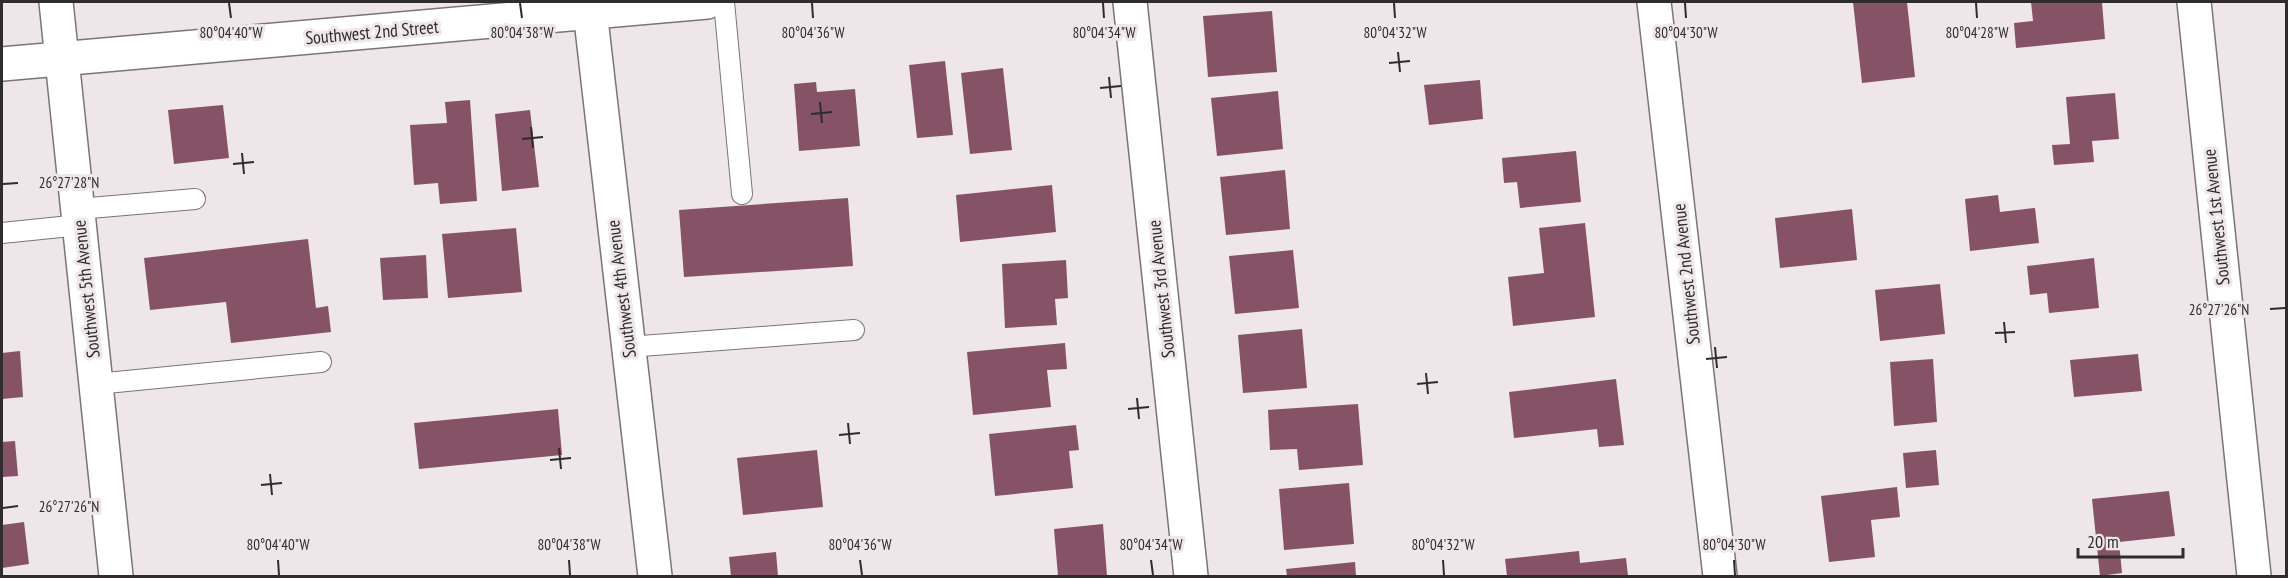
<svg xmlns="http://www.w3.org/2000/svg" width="2288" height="578" font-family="'PT Sans Narrow',sans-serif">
<rect width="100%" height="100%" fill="#eee6e9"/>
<path fill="#855365" d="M1853,2H1907L1915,77L1862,83Z
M2031,2H2102L2105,39L2016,48L2014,23L2033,21Z
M1272,11L1277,72L1208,77L1203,16Z
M945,61L953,135L917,138L909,65Z
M1003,68L1012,150L970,154L961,73Z
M1480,80L1483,119L1429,125L1424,85Z
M816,82L817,92L855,89L860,146L799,151L794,84Z
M1278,91L1283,149L1217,156L1211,98Z
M2115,93L2119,139L2092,141L2094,162L2054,165L2052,145L2070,144L2066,97Z
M470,100L477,201L440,204L438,183L414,185L410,125L447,123L445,102Z
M223,105L229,158L174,164L168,110Z
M530,110L539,187L502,191L495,114Z
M1576,151L1581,202L1520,208L1517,182L1504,183L1502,158Z
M1285,170L1290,229L1226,235L1220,177Z
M1052,185L1056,232L960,242L956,195Z
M1998,195L2000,212L2035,208L2039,243L1970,251L1965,199Z
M848,198L853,266L684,277L679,210Z
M1852,209L1857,260L1780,268L1775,218Z
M1585,223L1595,317L1513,326L1508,277L1544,273L1539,228Z
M516,228L522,292L448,298L442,234Z
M308,239L316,308L328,306L331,332L231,343L226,302L150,310L144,258Z
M1293,250L1299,308L1235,314L1229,256Z
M426,255L428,298L383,300L380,258Z
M2094,258L2099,308L2049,313L2047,293L2030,295L2027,266Z
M1066,260L1068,298L1055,299L1057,325L1005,328L1002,264Z
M1940,284L1945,334L1880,341L1875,290Z
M1302,329L1307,388L1243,393L1238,335Z
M1065,343L1067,369L1047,370L1051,407L973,415L967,352Z
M20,351L23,397L2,399V353Z
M2138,354L2142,391L2074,397L2070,360Z
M1933,359L1937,422L1894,426L1890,362Z
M1616,379L1624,445L1599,447L1597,429L1514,438L1509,392Z
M1358,404L1363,465L1299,470L1297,449L1270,450L1268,410Z
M558,409L562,455L419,469L414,423Z
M1076,425L1079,450L1069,451L1073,488L995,496L989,434Z
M15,441L18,476L2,477V442Z
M817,450L823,507L743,515L737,458Z
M1936,450L1939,485L1906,488L1903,453Z
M1349,483L1354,544L1284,550L1279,489Z
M1897,487L1900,517L1871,520L1875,557L1829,562L1821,496Z
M2169,491L2175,536L2119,542L2122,573L2100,576L2092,499Z
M24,522L29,564L2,568V525Z
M1103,524L1107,576H1058L1054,529Z
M1579,551L1580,563L1626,558L1628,576H1507L1505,559Z
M776,552L778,576H731L729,557Z
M1355,562L1356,576H1287L1286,569Z"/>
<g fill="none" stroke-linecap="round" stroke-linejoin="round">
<defs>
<path id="lane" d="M724,2L742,194
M78,209L195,199
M2,233L80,225
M628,347L854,330
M96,384L321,362"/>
<path id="street" d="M56,2L116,576
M589,2L655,576
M1130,2L1191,576
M1654,2L1720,576
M2194,2L2254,576
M2,64L707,2"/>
</defs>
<use href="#lane" stroke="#7b7477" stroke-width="22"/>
<use href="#street" stroke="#7b7477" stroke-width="36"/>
<use href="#lane" stroke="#fff" stroke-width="20"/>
<use href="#street" stroke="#fff" stroke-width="33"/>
</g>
<path fill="none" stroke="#2e2c2c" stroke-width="2" d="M229,3L231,18M520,3L522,18M812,3L813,18M1103,3L1104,18M1394,3L1395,18M1685,3L1686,18M1976,3L1977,18M1398,52L1400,72M1389,63L1410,61M1109,77L1111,98M1100,88L1121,86M820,102L822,123M811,114L832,112M531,127L533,148M522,139L543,137M242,153L244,174M233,164L254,162M3,184L18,183M2270,309L2285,308M2004,322L2006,343M1995,333L2015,332M1715,347L1717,368M1706,359L1727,357M1426,373L1428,394M1417,384L1438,382M1137,398L1139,419M1128,409L1149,407M848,423L850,444M839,435L860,433M559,448L561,469M550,460L571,458M270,474L272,495M261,485L282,483M3,508L18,506M278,560L279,575M569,560L570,575M860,560L862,575M1151,560L1153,575M1443,560L1444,575M1734,560L1735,575"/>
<g text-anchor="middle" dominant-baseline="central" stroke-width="6" stroke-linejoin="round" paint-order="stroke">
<g font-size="18" fill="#2e2c2c" stroke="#eee6e9">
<text transform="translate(372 32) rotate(-5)">Southwest 2nd Street</text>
<text transform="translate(2216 217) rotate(-96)">Southwest 1st Avenue</text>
<text transform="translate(1686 274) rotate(-96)">Southwest 2nd Avenue</text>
<text transform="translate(86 289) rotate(-96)">Southwest 5th Avenue</text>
<text transform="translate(621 289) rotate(-97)">Southwest 4th Avenue</text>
<text transform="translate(1161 289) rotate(-96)">Southwest 3rd Avenue</text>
</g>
</g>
<g font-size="15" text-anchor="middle" fill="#2e2c2c" stroke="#eee6e9" stroke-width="6" stroke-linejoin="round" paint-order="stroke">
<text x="231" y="38">80°04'40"W</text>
<text x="522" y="38">80°04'38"W</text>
<text x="813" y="38">80°04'36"W</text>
<text x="1104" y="38">80°04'34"W</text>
<text x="1395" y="38">80°04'32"W</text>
<text x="1686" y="38">80°04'30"W</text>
<text x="1977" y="38">80°04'28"W</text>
<text x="69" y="188">26°27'28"N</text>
<text x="2219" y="315">26°27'26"N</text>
<text x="69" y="512">26°27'26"N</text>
<text x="278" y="550">80°04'40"W</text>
<text x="569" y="550">80°04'38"W</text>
<text x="860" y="550">80°04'36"W</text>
<text x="1151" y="550">80°04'34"W</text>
<text x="1443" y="550">80°04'32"W</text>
<text x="1734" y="550">80°04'30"W</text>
</g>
<rect width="2288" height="578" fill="none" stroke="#2e2c2c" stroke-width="6"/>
<path d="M2078 548v9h105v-9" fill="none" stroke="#2e2c2c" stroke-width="3"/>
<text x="2087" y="548" font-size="18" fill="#2e2c2c" stroke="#eee6e9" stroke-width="4.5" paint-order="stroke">20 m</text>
</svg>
